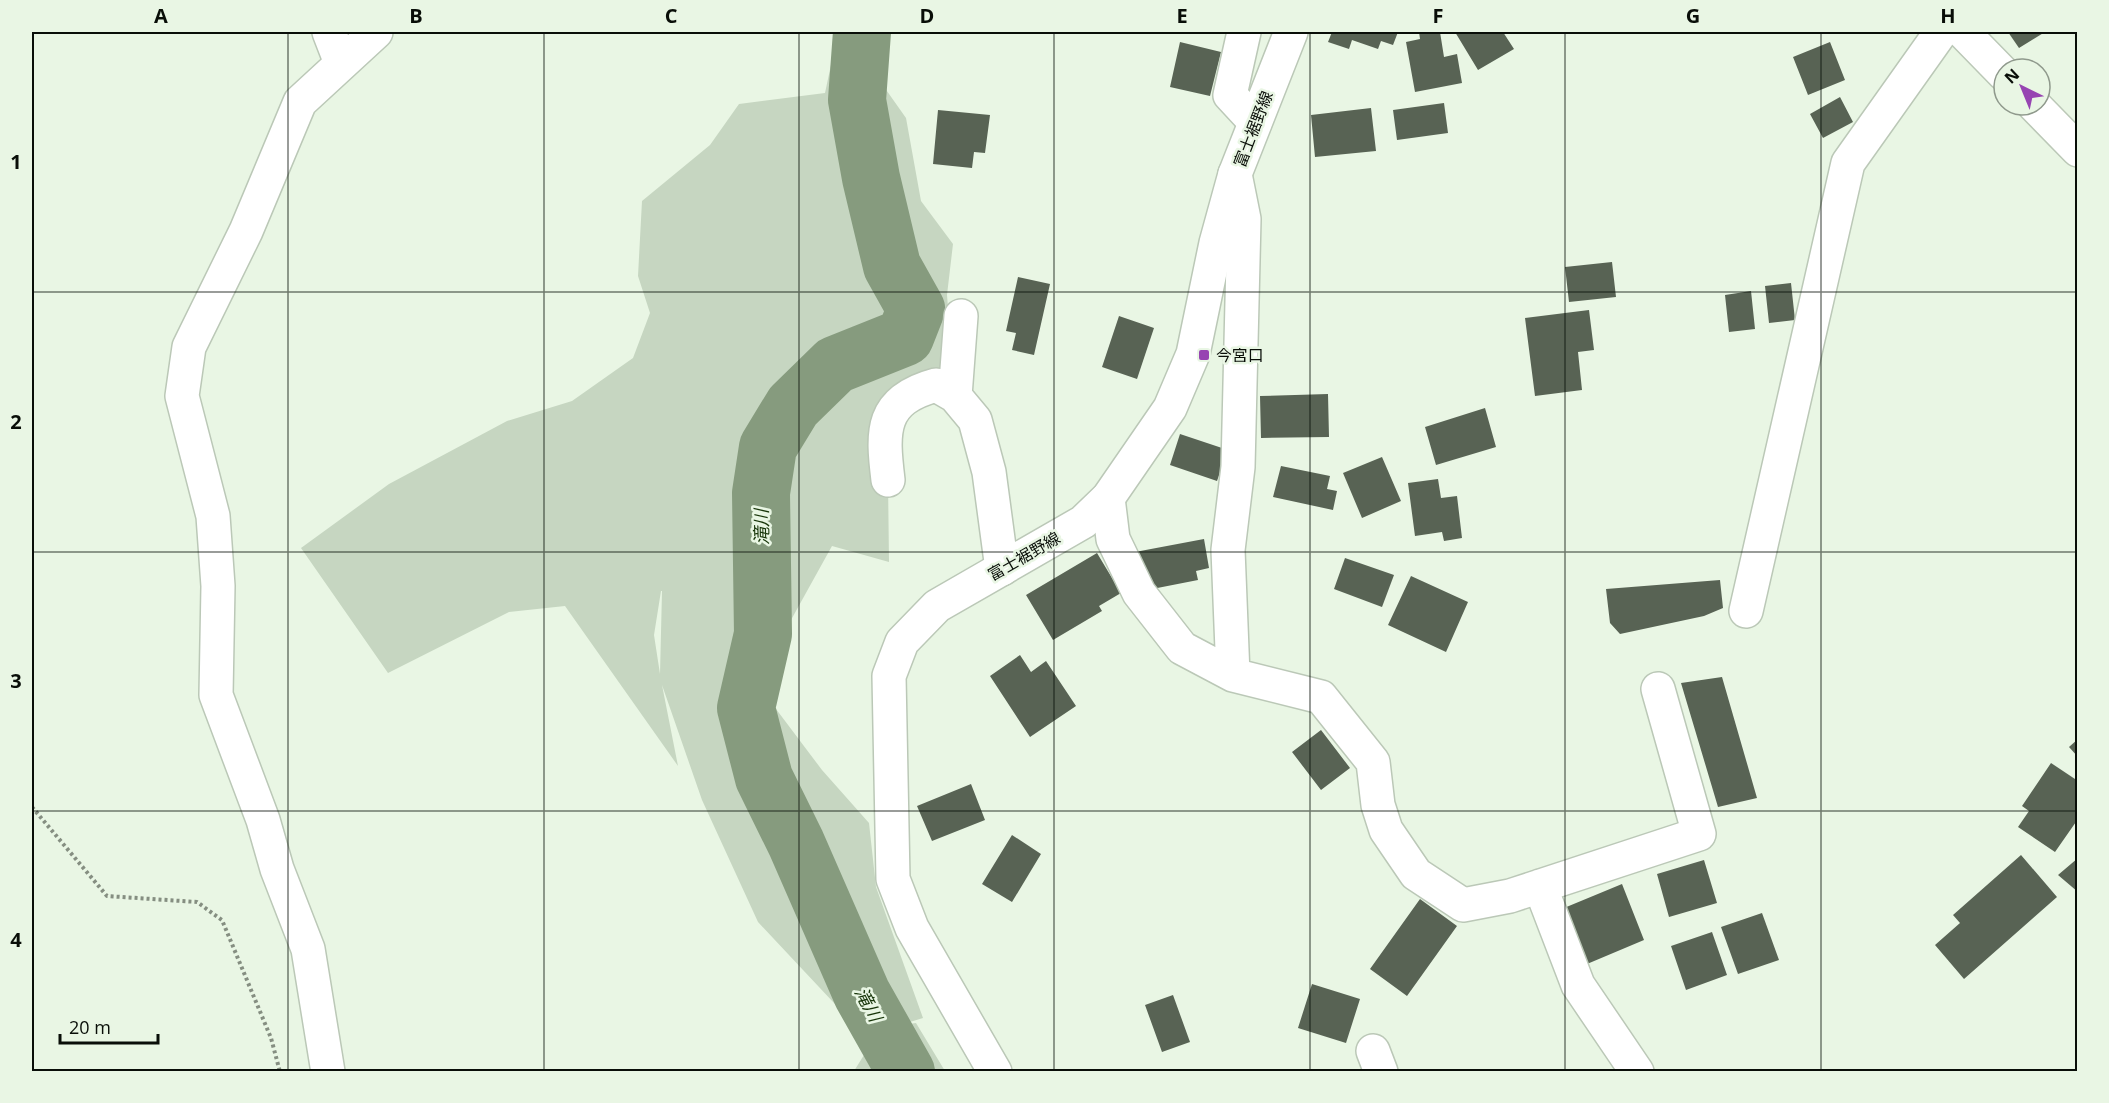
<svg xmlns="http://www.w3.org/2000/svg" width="2109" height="1103" font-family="'Open Sans','Noto Sans JP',sans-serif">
<rect width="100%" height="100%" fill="#e9f6e4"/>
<path fill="#c6d6c1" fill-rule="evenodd" d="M838,32H886L882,84L906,118L921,201L953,244L947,295L955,396L907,399L888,480L889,562L832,546L781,638L773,705L822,770L869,823L876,887L923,1018L900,1025L916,1023L945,1071H854L879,1031L864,1035L758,922L702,800L662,685L678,766L565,606L509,612L388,673L301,548L389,484L507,421L572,401L633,358L650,313L638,276L642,201L710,145L739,104L825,93ZM661,591H662L660,674L654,635Z"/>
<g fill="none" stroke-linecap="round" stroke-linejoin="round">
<path stroke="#869b7e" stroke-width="58" d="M862,32L857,100L871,178L892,266L916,309L905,337L835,365L793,406L768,447L761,493L763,634L746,708L764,778L796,843L862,994L906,1072"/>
</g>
<path fill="#586354" d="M1332,32H1398L1393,45L1381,41L1378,49L1352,40L1349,49L1328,42Z
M1419,32H1440L1444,57L1457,54L1462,83L1415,92L1406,42L1420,39Z
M1455,32H1503L1514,49L1478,70Z
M2008,32H2045L2019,48Z
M1180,42L1221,52L1210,96L1170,87Z
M1830,42L1845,80L1808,95L1793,57Z
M1840,97L1853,122L1823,138L1810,114Z
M1444,103L1448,133L1397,140L1393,110Z
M1371,108L1376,151L1315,157L1311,115Z
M938,110L990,115L985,153L974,152L972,168L933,164Z
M1612,262L1616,297L1569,302L1565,267Z
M1018,277L1050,284L1034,355L1012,350L1016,333L1006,331Z
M1791,283L1795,320L1769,323L1765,286Z
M1751,291L1755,329L1729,332L1725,295Z
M1589,310L1594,350L1578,352L1582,390L1535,396L1525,318Z
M1119,316L1154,328L1137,379L1102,367Z
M1328,394L1329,437L1261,438L1260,396Z
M1485,408L1496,447L1436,465L1425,427Z
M1180,434L1228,450L1217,481L1170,465Z
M1382,457L1401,501L1362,518L1343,473Z
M1281,466L1330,476L1327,489L1337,491L1333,510L1273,497Z
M1438,479L1441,498L1457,496L1462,538L1444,541L1442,532L1415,536L1408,483Z
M1204,539L1209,568L1196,571L1198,580L1142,591L1135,552Z
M1097,553L1121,593L1099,606L1102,611L1053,640L1026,595Z
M1345,558L1394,575L1382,607L1334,589Z
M1411,576L1468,602L1446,652L1388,625Z
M1720,580L1723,608L1704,616L1620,634L1610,623L1606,589Z
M1020,655L1031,672L1046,661L1076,706L1030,737L990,676Z
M1722,677L1757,798L1718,807L1681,683Z
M1321,730L1350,768L1321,790L1292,752Z
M2078,739V757L2069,747Z
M2051,763L2078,781V819L2055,852L2018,827L2029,811L2022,806Z
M971,784L985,820L932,841L917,806Z
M1012,835L1041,854L1012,902L982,884Z
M2021,855L2057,897L1964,979L1935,945L1960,923L1953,915Z
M2078,858V892L2058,875Z
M1704,860L1717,903L1669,917L1657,874Z
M1622,884L1644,940L1587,964L1564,908Z
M1420,899L1457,926L1407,996L1370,969Z
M1762,913L1779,960L1738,974L1721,927Z
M1712,932L1727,975L1686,990L1671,946Z
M1312,984L1360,999L1346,1043L1298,1028Z
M1173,995L1190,1042L1162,1052L1145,1005Z"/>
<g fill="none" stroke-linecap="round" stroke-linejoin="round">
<defs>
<path id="minor" d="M329,32L341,63
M1244,32L1230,95L1255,122
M1963,32L2004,74
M2034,105L2078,150
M955,396L961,316
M888,480C882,431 880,400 936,385L955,396L975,420L989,472L1002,569
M1108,498L1113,539L1139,593L1182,648L1233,675L1321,697L1373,762L1378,805L1386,830L1416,874L1463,905L1510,896L1699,834L1658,689
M1746,611L1848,163L1941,32
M1233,675L1228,550L1238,467L1244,219L1235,174
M1540,886L1578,985L1637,1072
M1373,1051L1381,1072
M328,1072L308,949L277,869L263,820L216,695L218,586L213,516L182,396L189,347L246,231L300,102L376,32"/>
<path id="major" d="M995,1072L912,928L893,879L889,676L902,642L937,606L1083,522L1108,498L1170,408L1193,354L1216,243L1235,174L1291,32"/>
</defs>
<use href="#minor" stroke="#bbc8b7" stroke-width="36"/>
<use href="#major" stroke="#bbc8b7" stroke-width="36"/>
<path stroke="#858e81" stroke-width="4" stroke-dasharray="3 3" stroke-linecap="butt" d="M32,807L107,896L197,902L222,920L271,1038L280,1072"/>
<use href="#minor" stroke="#fff" stroke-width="33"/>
<use href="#major" stroke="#fff" stroke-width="33"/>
</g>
<path fill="none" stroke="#090e08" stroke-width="1.5" stroke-opacity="0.55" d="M288,32V1072M544,32V1072M799,32V1072M1054,32V1072M1310,32V1072M1565,32V1072M1821,32V1072M32,292H2078M32,552H2078M32,811H2078"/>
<rect fill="#9744b2" stroke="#e9f6e4" stroke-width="2" x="1198" y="349" width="12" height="12" rx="3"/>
<g text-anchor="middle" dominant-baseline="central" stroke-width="5" stroke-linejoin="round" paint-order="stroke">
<g font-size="16" fill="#090e08" stroke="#e9f6e4">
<text transform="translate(1253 129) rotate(-69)">富士裾野線</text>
<text transform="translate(1024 556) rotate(-30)">富士裾野線</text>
</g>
<g font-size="16" fill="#090e08" stroke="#e9f6e4" text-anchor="start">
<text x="1216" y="355">今宮口</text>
</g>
<g font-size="18" font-style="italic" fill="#18360a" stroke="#e9f6e4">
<text transform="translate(761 527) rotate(-91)">滝川</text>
<text transform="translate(869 1004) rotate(62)">滝川</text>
</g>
</g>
<rect width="2109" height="1103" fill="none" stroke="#e9f6e4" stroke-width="66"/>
<g transform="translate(2022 87) rotate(317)"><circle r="28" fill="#e9f6e4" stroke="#8f998c" stroke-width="1.5"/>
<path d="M0-4.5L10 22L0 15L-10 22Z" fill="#9744b2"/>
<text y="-9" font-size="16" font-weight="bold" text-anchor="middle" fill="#090e08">N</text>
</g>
<path d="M60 1034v9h98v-9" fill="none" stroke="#090e08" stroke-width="3"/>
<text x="69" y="1034" font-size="18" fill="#090e08" stroke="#e9f6e4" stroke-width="4.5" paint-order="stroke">20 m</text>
<rect x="33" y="33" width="2043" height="1037" fill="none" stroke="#090e08" stroke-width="2"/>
<g font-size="20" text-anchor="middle" font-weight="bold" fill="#090e08">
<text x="161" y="23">A</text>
<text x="416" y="23">B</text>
<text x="671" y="23">C</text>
<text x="927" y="23">D</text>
<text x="1182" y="23">E</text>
<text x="1438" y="23">F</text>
<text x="1693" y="23">G</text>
<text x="1948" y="23">H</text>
<text x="16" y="169">1</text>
<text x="16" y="429">2</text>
<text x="16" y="688">3</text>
<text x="16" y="947">4</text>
</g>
</svg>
